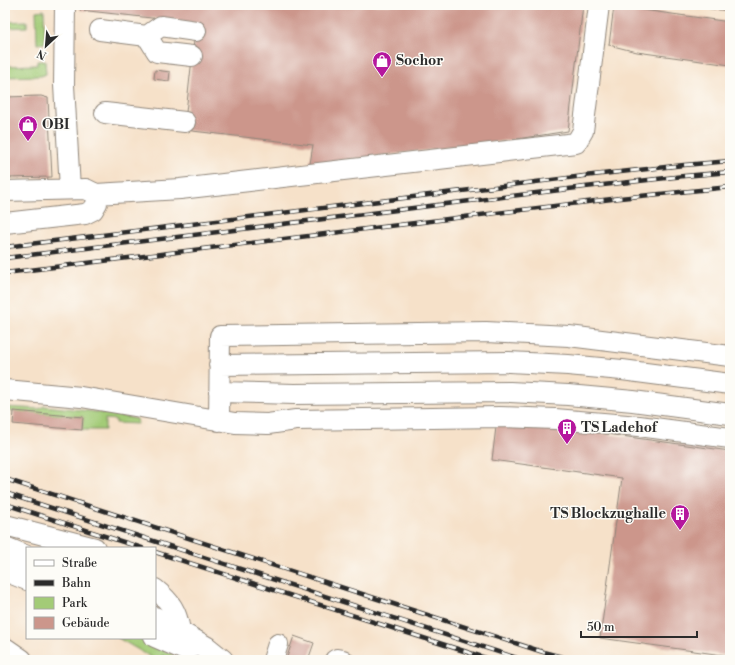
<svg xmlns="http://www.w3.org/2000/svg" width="735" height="665" font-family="'Libre Bodoni',serif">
<rect width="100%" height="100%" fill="#fdfcf7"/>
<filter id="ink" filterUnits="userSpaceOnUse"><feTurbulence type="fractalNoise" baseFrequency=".025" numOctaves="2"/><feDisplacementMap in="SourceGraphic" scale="8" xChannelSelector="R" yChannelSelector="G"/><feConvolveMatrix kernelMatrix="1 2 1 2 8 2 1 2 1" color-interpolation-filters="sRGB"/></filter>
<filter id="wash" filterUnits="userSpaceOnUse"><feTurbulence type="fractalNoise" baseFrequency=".012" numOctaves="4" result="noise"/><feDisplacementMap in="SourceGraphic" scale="16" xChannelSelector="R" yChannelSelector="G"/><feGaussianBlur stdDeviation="0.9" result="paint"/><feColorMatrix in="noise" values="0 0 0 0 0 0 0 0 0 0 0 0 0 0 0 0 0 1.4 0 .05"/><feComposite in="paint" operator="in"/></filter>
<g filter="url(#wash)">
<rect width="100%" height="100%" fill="#f6e1c9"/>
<path fill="#a3cb77" stroke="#677b51" d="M44,10L45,43L37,44L36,11Z
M27,21V27L5,28V22Z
M37,61H45L46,74L41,76L5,77V66L37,65Z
M44,406C76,409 107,413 137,419L138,424L116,423V420L105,419V430H82L83,417L5,411V407L39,409Z
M118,638H138L183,660H172L162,655L163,660H156Z"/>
<g id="blocks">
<path fill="#cc968b" d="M81,5H583L568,131L498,142L310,164L313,145L184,130L196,23L80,10Z
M704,5H730V11L703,8Z
M614,6L730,22V65L637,52L609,45Z
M155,70L170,72L169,81L154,79Z
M41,96L48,98L52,177L5,178V97Z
M14,411L83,417L82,430L13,424Z
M497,419L730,451V656L600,638L622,478L492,460Z
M294,636L314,643L308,660H286Z"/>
</g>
</g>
<g filter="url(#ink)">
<use href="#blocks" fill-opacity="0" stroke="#90867a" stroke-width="1"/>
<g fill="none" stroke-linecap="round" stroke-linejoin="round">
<defs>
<path id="minor" d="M65,5L64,85L70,189
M100,30L147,36L157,52L192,56
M147,36L161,26L196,31
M105,113L185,122
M5,191L86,189L96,194L180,189L576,143L583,131L599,5
M5,223L85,214L93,210L97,203L96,194
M219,365L509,362L568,365L622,370L730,384
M5,390L81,397L235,423L268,424L296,420L500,417L555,419L639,426L730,438
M219,392L294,394L510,392L568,395L633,401L730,414
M219,421L220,336L486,332L569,336L730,356
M5,525L95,548
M155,589C171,602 177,611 180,631
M273,660L278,644
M335,660L337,659L343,660"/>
<path id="major" d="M5,548L27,557
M5,570L27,579
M155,618L207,648L222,660
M155,636L187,650
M5,649L21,660"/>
</defs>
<use href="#minor" stroke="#90867a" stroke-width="22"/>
<use href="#major" stroke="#90867a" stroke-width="24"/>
<use href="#minor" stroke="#fff" stroke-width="20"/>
<use href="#major" stroke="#fff" stroke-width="22"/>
<defs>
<path id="rail" d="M5,247L584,176L684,165L730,161
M5,258L585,187L684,176L730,172
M5,273L620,198L730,187
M5,479L440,619L543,652L574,660
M5,493L523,660
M5,504L142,548
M155,552L492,660"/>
</defs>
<use href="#rail" stroke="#2b2b2b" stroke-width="4.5"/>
<use href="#rail" stroke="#fdfcf7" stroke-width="3" stroke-dasharray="9" stroke-linecap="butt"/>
</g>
</g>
<defs>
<symbol id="shop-pin" viewBox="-11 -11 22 30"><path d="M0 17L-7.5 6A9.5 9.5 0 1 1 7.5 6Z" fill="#b5179e" stroke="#fdfcf7"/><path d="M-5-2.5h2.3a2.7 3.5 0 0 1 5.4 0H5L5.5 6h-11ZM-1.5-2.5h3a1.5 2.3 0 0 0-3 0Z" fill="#fff"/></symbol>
<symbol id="building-pin" viewBox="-11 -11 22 30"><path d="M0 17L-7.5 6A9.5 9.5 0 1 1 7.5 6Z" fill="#b5179e" stroke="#fdfcf7"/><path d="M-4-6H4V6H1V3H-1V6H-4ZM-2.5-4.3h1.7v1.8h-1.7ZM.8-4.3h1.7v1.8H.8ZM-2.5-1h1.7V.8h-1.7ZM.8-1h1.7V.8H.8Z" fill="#fff"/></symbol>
</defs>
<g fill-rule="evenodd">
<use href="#shop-pin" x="371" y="50" width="22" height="30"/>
<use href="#shop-pin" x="17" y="114" width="22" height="30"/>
<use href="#building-pin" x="556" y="417" width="22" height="30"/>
<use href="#building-pin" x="669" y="503" width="22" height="30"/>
</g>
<g text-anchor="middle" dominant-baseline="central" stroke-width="3" stroke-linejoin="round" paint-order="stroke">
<g font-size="14" font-weight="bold" fill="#2b2b2b" stroke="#fdfcf7" text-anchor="start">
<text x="396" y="61">Sochor</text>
<text x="42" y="125">OBI</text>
<text x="581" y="428">TS Ladehof</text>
<text x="666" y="514" text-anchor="end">TS Blockzughalle</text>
</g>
</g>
<rect width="735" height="665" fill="none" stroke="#fdfcf7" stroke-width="20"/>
<rect x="26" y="547" width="130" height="92" fill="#fdfcf7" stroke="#a9a8a5"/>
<rect x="34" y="560" width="20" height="6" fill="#ffffff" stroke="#a9a8a5"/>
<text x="62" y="567" font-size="12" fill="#2b2b2b">Straße</text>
<rect x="34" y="580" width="20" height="6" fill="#2b2b2b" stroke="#a9a8a5"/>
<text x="62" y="587" font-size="12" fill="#2b2b2b">Bahn</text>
<rect x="34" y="597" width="20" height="12" fill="#a3cb77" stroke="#a9a8a5"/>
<text x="62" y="607" font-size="12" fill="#2b2b2b">Park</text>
<rect x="34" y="617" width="20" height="12" fill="#cc968b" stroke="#a9a8a5"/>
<text x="62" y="627" font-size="12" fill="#2b2b2b">Gebäude</text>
<g transform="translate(46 46) rotate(206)" stroke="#fdfcf7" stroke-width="3" paint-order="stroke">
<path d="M0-3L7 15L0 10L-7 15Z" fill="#2b2b2b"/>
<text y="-6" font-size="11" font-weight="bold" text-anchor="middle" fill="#2b2b2b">N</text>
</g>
<path d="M581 631v6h116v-6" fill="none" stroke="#2b2b2b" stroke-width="2"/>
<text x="587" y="631" font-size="12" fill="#2b2b2b" stroke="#fdfcf7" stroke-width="3" paint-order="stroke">50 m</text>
</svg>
